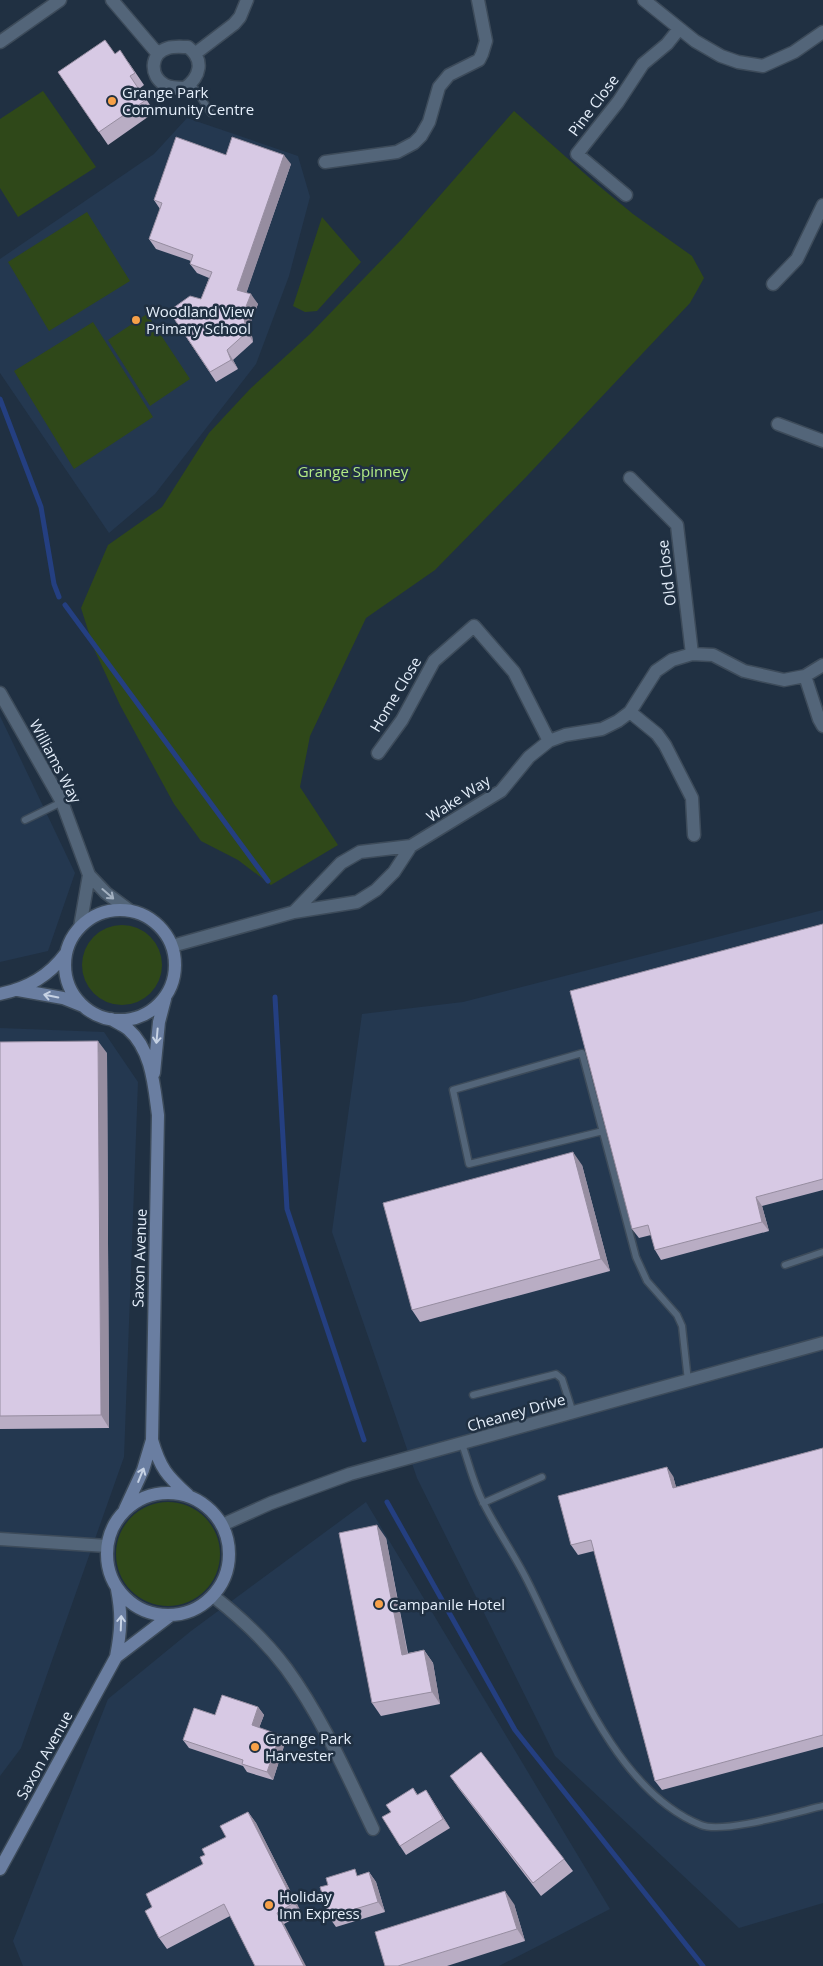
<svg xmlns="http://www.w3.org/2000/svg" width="823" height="1966" font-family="'Open Sans',sans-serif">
<rect width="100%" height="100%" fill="#203042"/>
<path fill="#243850" d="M187,118L298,156L310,197L289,276L256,364L155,494L109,533L0,373V259L154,154Z
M0,716L75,873L48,951L0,962Z
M823,910V1903L739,1928L555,1756L417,1478L332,1232L362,1014L463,1002Z
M0,1028L104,1032L138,1082L124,1457L21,1748L0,1776Z
M366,1502L610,1909L499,1966H23L13,1941L108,1699L191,1631Z"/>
<path fill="#2f4819" d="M43,91L96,167L18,217L0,188V119Z
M514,111L593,181L633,214L692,256L704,278L690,303L527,476L435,570L366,618L310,736L300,787L338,845L271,885L238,860L201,841L174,804L120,705L94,649L81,608L108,545L162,507L209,433L250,389L310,334L401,240Z
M87,212L130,281L49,331L8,262Z
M322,217L361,262L317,311L305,312L293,306Z
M147,314L190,379L150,406L108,340Z
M93,322L153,417L74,469L14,371Z
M82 965a40 40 0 1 1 80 0a40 40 0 1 1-80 0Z
M116 1554a52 52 0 1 1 104 0a52 52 0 1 1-104 0Z"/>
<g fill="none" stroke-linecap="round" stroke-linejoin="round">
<path stroke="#243f81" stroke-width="5" d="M0,399L41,507L54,584L59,597
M65,605L268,881
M275,997L287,1209L364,1440
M387,1502L515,1730L703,1966"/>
<defs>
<path id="lane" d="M191,83L211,113
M25,820L62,802
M603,1131L469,1164L453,1090L582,1053L636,1257L647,1281L677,1315L682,1326L688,1381
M785,1265L823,1252
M473,1395L556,1374L562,1379L573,1413
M462,1444C469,1463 474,1486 484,1504C497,1530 514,1554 527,1580C567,1659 613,1790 701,1825C723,1834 797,1812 823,1806
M483,1503L542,1477"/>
<path id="street" d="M112,0L158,54
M644,0L695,41L721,56L738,62L763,66L794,52L823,32
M0,42L60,0
M188,47C205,60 200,77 185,88C179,88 170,88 165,85C149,76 150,53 168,48C174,46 182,47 188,47Z
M196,53L234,24L240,17L247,0
M325,162L397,152L414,143L421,136L429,122L439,87L449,75L479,60L482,54L486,41L478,0
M626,195L577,154L618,102L643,64L667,44L679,29
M773,284L797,259L823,205
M778,424L823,441
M630,478L677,525L692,654
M805,676L819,719L823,726
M0,693L62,802L89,875L106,893L129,910
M630,712L657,734L665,745L692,798L694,835
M378,753L402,720L434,661L474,626L514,672L549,741
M411,846L501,791L529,757L549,741L565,735L602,729L618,721L630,712L656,671L672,660L692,654L713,655L744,671L784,680L805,676L823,665
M411,846L394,872L376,890L357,902L294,912L341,863L360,852Z
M80,927L89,875
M172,946L294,912
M222,1525L271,1503L350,1474L823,1343
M0,1539L107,1546
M213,1596C240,1617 265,1640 286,1668C322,1717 347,1775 373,1829"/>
<path id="secondary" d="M65 965a55 55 0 1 1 110 0a55 55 0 1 1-110 0Z
M18,990L63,998L83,1006
M0,994C28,988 49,976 66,953
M111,1019C116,1022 123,1025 128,1029C152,1050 154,1086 158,1115L152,1440L143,1470L125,1509
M154,1073L159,1022L165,999
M152,1440C160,1468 167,1476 188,1495
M107 1554a61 61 0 1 1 122 0a61 61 0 1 1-122 0Z
M116,1657L171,1615
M0,1869L116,1657C121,1631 122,1615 117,1589"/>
</defs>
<use href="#lane" stroke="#3d4b5a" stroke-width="9"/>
<use href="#street" stroke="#3d4b5a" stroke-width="15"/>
<use href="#secondary" stroke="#3d4b5a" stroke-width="15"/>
<use href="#lane" stroke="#536579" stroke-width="6"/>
<use href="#street" stroke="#536579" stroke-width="12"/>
<use href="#secondary" stroke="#6a7ea1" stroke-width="12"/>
</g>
<path fill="#b9adc4" d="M115,54L129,63L144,85L139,89L155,112L108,145L58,72Z
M226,155L291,164L246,293L258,304L250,324L253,342L233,360L238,369L216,382L169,311L201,299L209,278L197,273L190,264L191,261L156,249L149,239L160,209L154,200Z
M823,924V1190L762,1206L769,1231L661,1260L655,1250L651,1235L639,1238L632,1229Z
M0,1042L107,1053L109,1428L0,1429Z
M582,1165L610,1271L420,1322L412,1310Z
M823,1448V1747L662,1790L655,1781L594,1551L578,1555L571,1545L673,1476L676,1487Z
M386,1538L408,1653L424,1650L433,1663L440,1704L381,1716L372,1703Z
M258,1707L264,1715L259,1728L280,1735L285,1743L273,1780L247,1772L243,1766L189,1748L183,1740L215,1715Z
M450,1776L564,1859L573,1871L541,1896L459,1789Z
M413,1788L418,1795L426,1790L450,1828L406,1855L400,1846L391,1812Z
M248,1812L256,1823L302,1914L284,1924L230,1916L167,1949L159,1938L152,1907L203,1864L205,1855L226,1837Z
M369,1872L376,1882L385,1912L336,1927L329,1917L360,1875Z
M514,1904L525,1941L447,1966H385Z"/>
<path fill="#968da0" d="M284,155L291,164L244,300L237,290Z
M251,294L258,304L250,324L253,342L247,332L243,314Z
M227,350L233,360L238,369L231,360Z
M98,1041L107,1053L109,1428L101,1415Z
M573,1152L582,1165L610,1271L601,1259Z
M756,1197L762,1206L769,1231L762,1222Z
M667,1467L673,1476L679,1498L673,1488Z
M377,1525L386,1538L410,1667L402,1655Z
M424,1650L433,1663L440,1704L432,1692Z
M258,1707L264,1715L257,1733L252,1725Z
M280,1735L285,1743L273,1780L267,1772Z
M426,1790L432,1800L450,1828L443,1819Z
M248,1812L256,1823L302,1914L294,1903Z
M369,1872L376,1882L385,1912L378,1902Z
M505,1891L514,1904L525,1941L517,1929Z
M277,1913L284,1924L306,1966H304Z"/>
<path fill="#d7c9e4" stroke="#968da0" d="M105,40L115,54L120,50L135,73L130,76L146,100L99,132L58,72Z
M176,137L226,155L232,137L284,155L237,290L251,294L243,314L247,332L227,350L231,360L210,372L169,311L190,296L201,299L212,272L190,264L193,255L149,239L162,203L154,200Z
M823,924V1179L756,1197L762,1222L655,1250L648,1225L632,1229L570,991Z
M98,1041L101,1415L0,1416V1042Z
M573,1152L601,1259L412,1310L383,1203Z
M823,1448V1735L655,1781L591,1540L571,1545L558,1496L667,1467L673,1488Z
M377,1525L402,1655L424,1650L432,1692L372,1703L339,1533Z
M222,1695L258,1707L252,1725L280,1735L267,1772L242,1764L243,1760L183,1740L194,1708L215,1715Z
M481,1752L564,1859L533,1883L450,1776Z
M413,1788L417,1795L426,1790L443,1819L400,1846L382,1817L391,1812L386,1805Z
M248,1812L294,1903L277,1913L304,1966H255L224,1904L159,1938L145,1911L152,1907L146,1894L203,1864L200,1857L205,1855L202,1849L226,1837L220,1826Z
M355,1869L357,1876L369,1872L378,1902L329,1917L320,1887L328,1885L326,1878Z
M505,1891L517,1929L398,1966H385L375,1932Z"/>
<defs><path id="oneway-shaft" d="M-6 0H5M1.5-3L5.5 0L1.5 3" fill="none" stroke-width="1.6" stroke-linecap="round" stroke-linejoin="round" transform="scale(1.25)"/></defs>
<use stroke="#a3b0c0" href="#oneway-shaft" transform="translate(108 894) rotate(41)"/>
<g stroke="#c6d2e4">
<use href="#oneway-shaft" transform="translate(51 996) rotate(-169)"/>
<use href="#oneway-shaft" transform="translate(157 1036) rotate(95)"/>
<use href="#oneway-shaft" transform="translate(141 1475) rotate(-68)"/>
<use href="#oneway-shaft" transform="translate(121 1623) rotate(-88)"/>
</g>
<g fill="#f7a149" stroke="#203042" stroke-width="2">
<circle cx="112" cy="101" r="5"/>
<circle cx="136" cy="320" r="5"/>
<circle cx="379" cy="1604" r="5"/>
<circle cx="255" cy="1747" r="5"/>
<circle cx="269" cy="1905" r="5"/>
</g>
<g text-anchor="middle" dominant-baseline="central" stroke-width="5" stroke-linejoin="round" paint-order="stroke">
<g font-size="15" fill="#e4eefa" stroke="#203042" text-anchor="start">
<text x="122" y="92">Grange Park<tspan x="122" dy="17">Community Centre</tspan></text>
<text x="146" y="311">Woodland View<tspan x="146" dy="17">Primary School</tspan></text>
<text x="389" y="1604">Campanile Hotel</text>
<text x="265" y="1738">Grange Park<tspan x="265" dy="17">Harvester</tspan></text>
<text x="279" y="1896">Holiday<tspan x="279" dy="17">Inn Express</tspan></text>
</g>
<g font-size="15" fill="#e4eefa" stroke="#203042">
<text transform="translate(593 105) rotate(-53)">Pine Close</text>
<text transform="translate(666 573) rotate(-97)">Old Close</text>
<text transform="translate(395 694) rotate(-59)">Home Close</text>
<text transform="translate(56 761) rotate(62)">Williams Way</text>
<text transform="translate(458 798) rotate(-33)">Wake Way</text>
<text transform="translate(139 1258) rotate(-88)">Saxon Avenue</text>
<text transform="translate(516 1412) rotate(-16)">Cheaney Drive</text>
<text transform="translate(44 1755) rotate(-61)">Saxon Avenue</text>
</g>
<g font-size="15" fill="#b2eb84" stroke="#203042">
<text x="353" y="471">Grange Spinney</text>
</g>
</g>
</svg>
